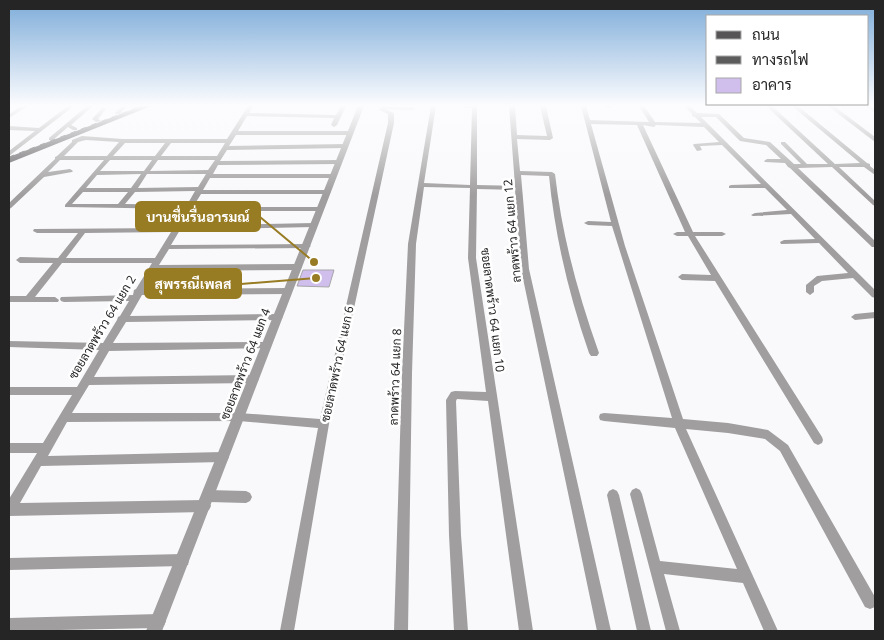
<svg xmlns="http://www.w3.org/2000/svg" width="884" height="640" font-family="'Noto Sans',Sarabun,sans-serif">
<rect width="100%" height="100%" fill="#f9f9fc"/>
<path fill="#d0beec" stroke="#a7a6a9" d="M303,270H334L329,287L297,286Z"/>
<g fill="none" stroke-linecap="round" stroke-linejoin="round">
<path fill="#a09e9e" fill-rule="evenodd" d="M22,106H28L9,118V114Z
M68,106H74L9,156V151L35,131L9,130V126L39,128Z
M87,106H93L71,125L77,128V130H73L68,127L53,140H49V138Z
M122,106H127L120,114H116L115,113Z
M248,106H253L249,113L336,115L341,106H346L337,125L334,127L331,125L334,118L247,116L238,131H349L352,133L349,135H236L229,146L345,144L348,146L345,148L227,150L220,161L339,160L342,162L339,164L218,165L213,174H333L336,176L333,178H210L203,190H328L331,192L328,194H201L193,207H320L323,209L320,211H191L182,226L314,223L318,225L314,227L180,230L171,245L307,244L311,246L307,248L169,249L159,265L298,264L302,267L298,270L156,271L145,289L288,288L292,291L288,294L142,295L130,316L279,314L283,317L279,320L126,322L113,343L266,342L269,344L271,346L269,348L109,351L94,377L254,375L257,376L259,379L257,382L254,383L89,385L72,413H239L320,419L388,123V114L379,110L382,106L414,107L415,108L412,110L385,109L394,113V123L329,424L294,631H280L318,428L239,421L67,422L48,456L223,452L227,453L229,457L227,461L223,462L41,466L20,503L204,500L202,496L204,492L208,490L246,491L250,493L252,497L250,501L246,503L209,502L211,506L209,510L205,512L9,516V499L37,453H9V443H43L72,395H9V387H77L99,350L9,347V341L103,343L117,320L118,317L120,316L129,301L64,302L61,301L60,299L61,297L133,295L134,290L136,289L152,263H62L35,297H55L59,300L58,302H9V296H26L53,263H20L16,260L20,257L58,258L78,233H37L33,231L34,229L173,228L185,209L65,207V205L104,160H60L48,172L70,169L73,171L72,172L44,177L11,208L9,209V203L55,159V157L57,156L72,142V140L82,136L123,139H227ZM86,140L119,142L107,156H64L78,142ZM125,143H165L155,156H113ZM171,143H225L217,156H161ZM110,160H152L144,171H100ZM158,160H215L208,170L150,171ZM141,174L131,188H86L97,175ZM147,174H206L198,187L138,188ZM195,191L187,205L125,204L135,192ZM83,192H128L118,204H72ZM171,232L155,258H66L85,233Z
M431,106H436L424,183L470,185L472,108H465L462,106H477V185L515,186L509,106H515L517,135L547,136L540,106H546L553,138L550,140L517,139L520,171L552,172L555,174C562,236 578,294 599,353L597,356H591L589,353C569,295 555,237 549,176L521,175L529,269L611,631H597L521,269L515,190L477,189L476,258L533,631H519L488,401L457,399L456,401L461,535L468,631H454L449,535L446,400L451,392L455,391L486,392L468,258L470,188L424,187L416,244L412,373L408,631H394L402,373L408,244Z
M581,106H586L590,120L649,122L639,106H644L655,122L701,123L695,117L692,116V114L684,106H690L697,113L719,114L744,138L770,142L794,164H801L781,144V142H785L807,164H828L766,106H772L835,164L860,163L792,106H798L867,163L870,164V166L875,170V175L864,167H839L875,201V206L873,205L832,167L798,168L875,241V247H872L790,168L788,167L785,163L765,162L764,161L767,159H781L766,145L740,141L716,117H701L875,290V298L872,297L853,278L822,281L814,286V292L810,295L806,292V285L817,276L848,273L819,243L781,244L780,242L784,240L815,239L791,214L753,216L751,215L755,213L787,210L765,188H729V186L731,185L761,184L722,145L700,146L702,150L697,151L693,145L694,144L719,142L704,127L656,125L654,127L643,125L693,232H722L726,234L722,236H695L822,437L823,440L822,443L818,445L814,443L715,281L682,280L678,277L682,274L711,275L688,236H677L673,234L677,232H685L637,125L591,124L625,246L683,419L728,423L768,430L788,445L875,597V607L870,609L865,607L780,451L765,439L728,433L686,429L778,631H764L743,583L664,574L680,631H666L630,494L632,490L636,488L640,490L642,494L660,561L737,569L675,428L604,421L600,420L599,417L600,414L604,413L672,418L612,226L588,225L584,223L588,221L611,222Z
M603,106H612L609,108Z
M866,106H872L875,109V113Z
M103,107L106,109L98,119L101,121L96,122L92,119Z
M875,312V318L855,320L851,317L855,314Z
M613,489L617,491L619,495L651,631H637L607,495L609,491Z
M183,554L188,555L189,560L188,565L183,566L9,570V558Z
M159,614L164,616L166,621L164,626L159,628L9,631V618Z"/>
<path fill="#a09e9e" fill-rule="evenodd" d="M358,106H364L162,631H146Z
M828,106H834L875,137V142Z"/>
<path fill="#575455" fill-rule="evenodd" d="M141,106H151L9,163V157Z"/>
<path stroke="#5c5c5d" stroke-width="1" stroke-dasharray="5.5 5.5" stroke-linecap="butt" d="M9,157L141,106"/>
</g>
<linearGradient id="sky" x2="0" y2="1"><stop stop-color="#7dacd9"/><stop offset="0.54" stop-color="#fcfcfe"/><stop offset="1" stop-color="#fcfcfe" stop-opacity="0"/></linearGradient>
<rect width="884" height="195" fill="url(#sky)"/>
<g text-anchor="middle" dominant-baseline="central" stroke-width="5" stroke-linejoin="round" paint-order="stroke">
<g font-size="12" fill="#252526" stroke="#fff">
<text transform="translate(512 231) rotate(-95)">ลาดพร้าว 64 แยก 12</text>
<text transform="translate(493 310) rotate(83)">ซอยลาดพร้าว 64 แยก 10</text>
<text transform="translate(102 327) rotate(-59)">ซอยลาดพร้าว 64 แยก 2</text>
<text transform="translate(245 364) rotate(-69)">ซอยลาดพร้าว 64 แยก 4</text>
<text transform="translate(337 364) rotate(-78)">ซอยลาดพร้าว 64 แยก 6</text>
<text transform="translate(395 377) rotate(-88)">ลาดพร้าว 64 แยก 8</text>
</g>
</g>
<path fill="none" stroke="#987c24" stroke-width="2" d="M314 262L260 217M316 278L241 284"/>
<g fill="#987c24" stroke="#fff" stroke-width="2">
<circle cx="314" cy="262" r="5"/>
<circle cx="316" cy="278" r="5"/>
</g>
<g fill="#987c24" stroke="#987c24" stroke-width="2">
<rect x="136" y="202" width="124" height="29" rx="5"/>
<rect x="145" y="269" width="96" height="29" rx="5"/>
</g>
<g font-size="14" text-anchor="middle" font-weight="bold" fill="#fff">
<text x="198" y="222">บานชื่นรื่นอารมณ์</text>
<text x="193" y="289">สุพรรณีเพลส</text>
</g>
<rect width="884" height="640" fill="none" stroke="#252526" stroke-width="20"/>
<rect x="706" y="15" width="162" height="90" fill="#ffffff" stroke="#a8a8a8"/>
<rect x="716" y="31" width="25" height="8" fill="#575455" stroke="#a8a8a8"/>
<text x="752" y="40" font-size="15" fill="#252526">ถนน</text>
<rect x="716" y="56" width="25" height="8" fill="#5c5c5d" stroke="#a8a8a8"/>
<text x="752" y="65" font-size="15" fill="#252526">ทางรถไฟ</text>
<rect x="716" y="78" width="25" height="15" fill="#d0beec" stroke="#a8a8a8"/>
<text x="752" y="90" font-size="15" fill="#252526">อาคาร</text>
</svg>
